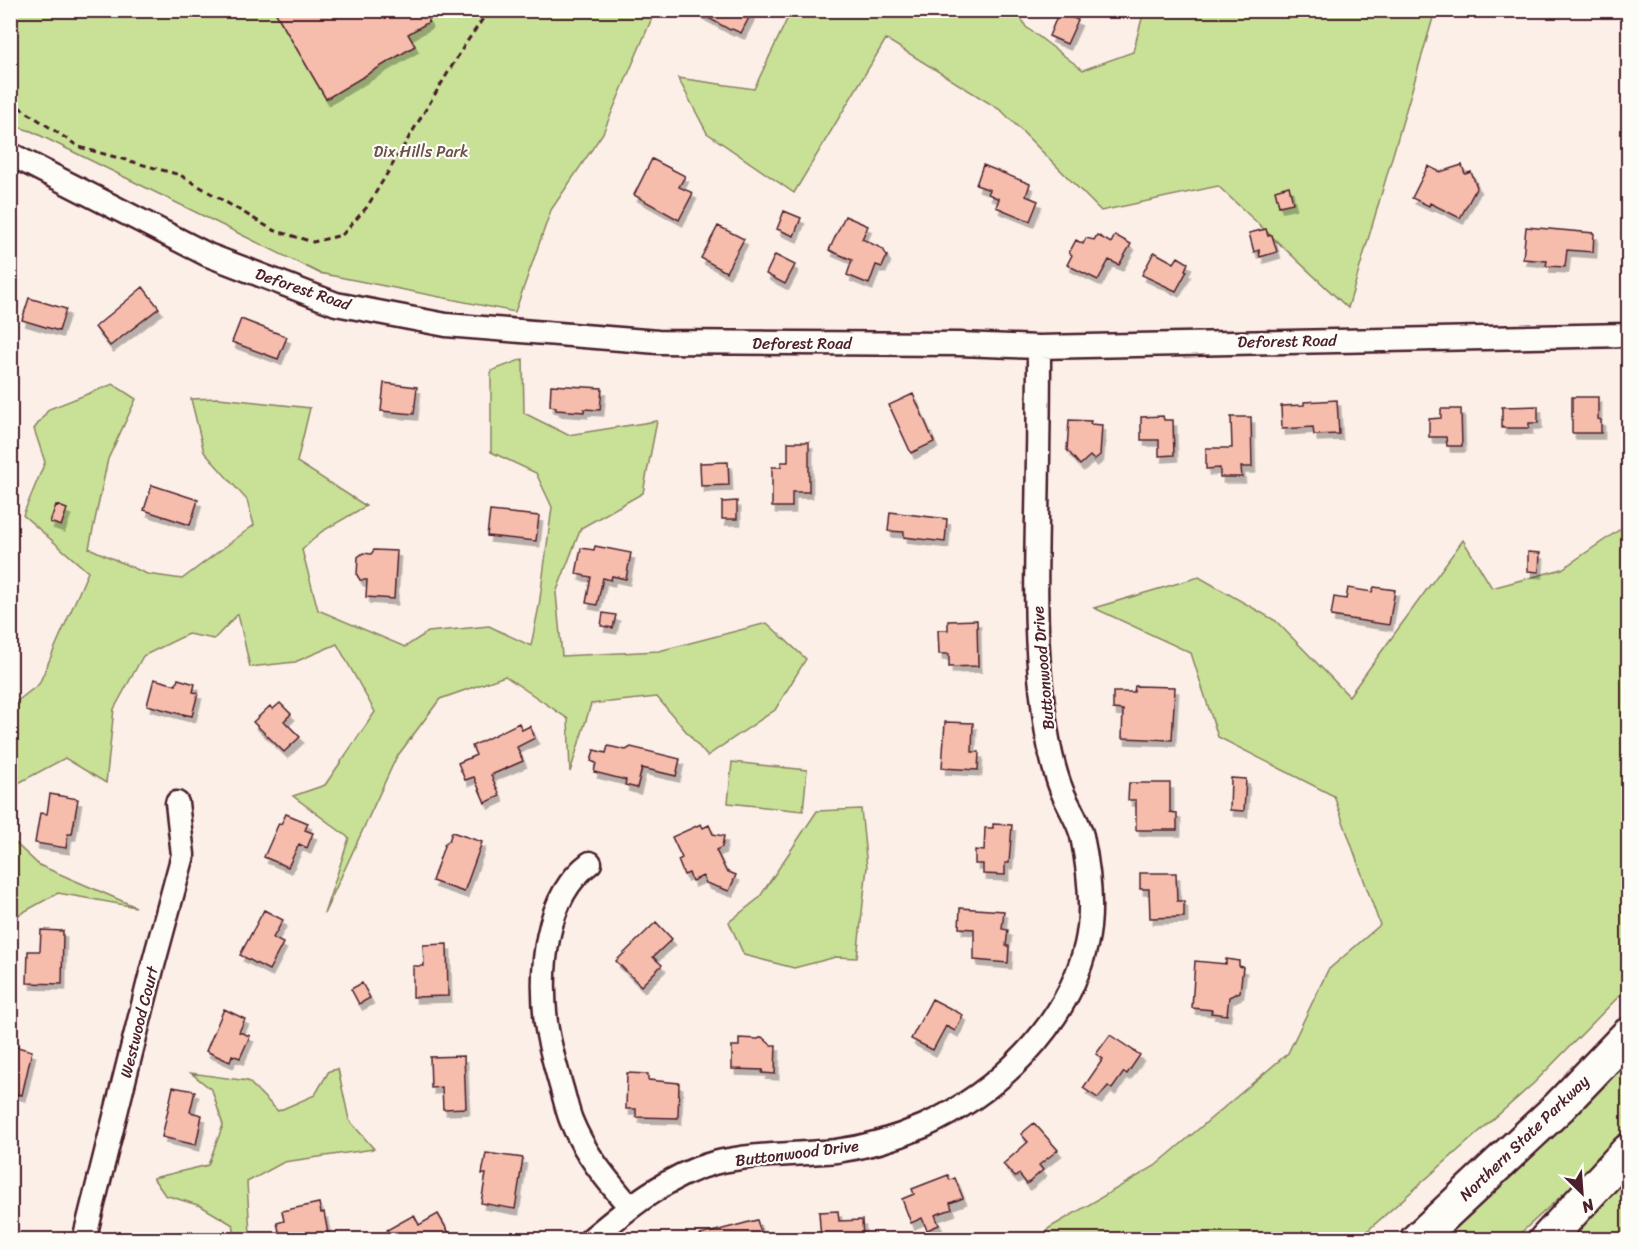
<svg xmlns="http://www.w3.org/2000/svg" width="1639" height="1250" font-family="Sriracha,sans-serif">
<defs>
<filter id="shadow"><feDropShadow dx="3.5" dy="6" stdDeviation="0" flood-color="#0004"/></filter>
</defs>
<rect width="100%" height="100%" fill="#fcefe8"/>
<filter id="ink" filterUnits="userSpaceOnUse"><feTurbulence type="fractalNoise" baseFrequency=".0167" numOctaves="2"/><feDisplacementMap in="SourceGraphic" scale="12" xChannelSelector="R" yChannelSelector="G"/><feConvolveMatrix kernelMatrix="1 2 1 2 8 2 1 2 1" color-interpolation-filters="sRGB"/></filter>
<g filter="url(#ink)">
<path fill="#c8e197" stroke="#898061" stroke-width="1.5" d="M10,11H655L603,133L551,210L515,312L319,273L31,131L11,125Z
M791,11H1017L1026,27L1083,70L1133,52L1144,11H1435L1348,308L1218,186L1101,211L1002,111L886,39L794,193L707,133L678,78L754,89Z
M523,359L524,413L568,435L657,421L643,493L581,528L556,593L562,656L659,651L767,623L806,659L775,710L707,756L657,697L591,704L570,772L568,719L505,676L440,699L396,758L324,914L349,838L293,796L325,785L375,712L337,644L295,662L250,667L238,614L214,639L188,634L143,656L114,709L106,783L65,758L11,787V706L39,684L88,572L23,515L45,462L34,429L49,409L113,384L136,399L108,459L89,548L147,574L182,579L254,525L247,500L204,452L191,399L219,398L310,408L297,462L366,506L321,532L302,550L318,610L405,647L428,632L489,626L531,646L539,606L552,507L536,473L491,452V371Z
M1622,528L1628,529V987L1534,1083L1358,1239H1040L1049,1228L1155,1166L1288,1053L1328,970L1380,925L1334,796L1218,737L1191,653L1094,608L1199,577L1276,621L1349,696L1463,540L1492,588L1562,569Z
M732,762L807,770L803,811L728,803Z
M861,809L867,867L857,958L836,957L794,968L744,955L729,922L759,898L817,811Z
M11,839L39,865L136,907L58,893L11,919Z
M1628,1045V1130L1616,1146L1514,1239L1428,1240Z
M338,1069L349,1120L374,1149L284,1162L247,1182L250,1234L253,1239H236L233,1225L201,1206L165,1195L153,1178L208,1165L223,1125L212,1090L191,1073L248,1081L278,1111L315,1095L329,1071Z
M1628,1174V1239H1565Z"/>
<path fill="#f6bdad" stroke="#4a1f2b" stroke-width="1.5" filter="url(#shadow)" d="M274,10H423L429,22L408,34L415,46L326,99Z
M694,10H753L741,33L732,29L730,30Z
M1059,12L1078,20L1067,44L1049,36Z
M652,159L685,176L679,187L693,193L679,220L634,195Z
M983,165L1030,184L1026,196L1038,201L1030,221L996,207L999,199L988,194L990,190L976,185Z
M1462,165L1465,174L1471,172L1477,187L1460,218L1430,203L1429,206L1412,198L1428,166L1440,172Z
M1289,186L1293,203L1279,206L1275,190Z
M784,211L801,218L794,236L777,229Z
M845,216L868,226L862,239L883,249L887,256L882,267L876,265L869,284L847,275L852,260L829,250Z
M718,226L744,239L726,272L701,258Z
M1526,227L1594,233L1593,252L1567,250L1565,267L1546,266L1547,261L1523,259Z
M1266,229L1268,236L1272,235L1277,252L1260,257L1259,250L1254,252L1249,233Z
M1097,235L1111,243L1115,235L1131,244L1119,265L1109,260L1098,280L1067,265L1072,255L1069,253L1076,240L1083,244L1086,238L1094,240Z
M1154,252L1174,263L1178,257L1188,263L1185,270L1187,271L1176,291L1142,275Z
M775,255L795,265L785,284L766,274Z
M143,287L159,308L110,346L95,327Z
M29,298L66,309L59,331L22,320Z
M241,319L287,337L278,359L232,342Z
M384,383L417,387L414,414L381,411Z
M551,385L602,388L600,410L584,409V412L556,410V407L550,406Z
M913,394L934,442L911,453L889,405Z
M1572,397H1598V419L1601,420V433H1572Z
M1337,400L1339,434L1314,435L1313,427L1282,429L1281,406L1304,405V402Z
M1538,406V423H1529V428H1502V407Z
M1441,409H1461L1462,446H1447L1446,437H1429V419L1441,418Z
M1163,416L1164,420H1173L1174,455L1159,456V440H1141V417Z
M1231,417H1251L1252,467H1241L1242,477H1220V468L1206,469V448H1232Z
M1069,420L1091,421L1090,424L1102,425L1100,455L1094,460L1090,456L1080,465L1067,450Z
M788,442H809V492H792V507H772V467H781V462H788Z
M728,462L729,485L701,486L700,463Z
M152,485L198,500L190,525L144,510Z
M737,501V519H722V502Z
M56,505L67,509L61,526L50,522Z
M490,511L539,516L536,541L487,536Z
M890,512L947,519L945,542L904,537V532L888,531Z
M595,546L631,553L626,579L612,576L611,580L603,578L597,605L586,603L591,577L576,574L581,548L594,550Z
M374,550L397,551L394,599L366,597L367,580H360L357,575L358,557L363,553L371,554Z
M1528,552L1540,553L1539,572L1528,571Z
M1374,587L1395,590L1389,625L1331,616L1334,597L1346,599L1348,588L1372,592Z
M603,613L616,615L613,628L601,626Z
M977,620L978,666L949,667V654H939L938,630H948V621Z
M154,679L176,685L178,679L195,684L193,692L198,693L192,716L183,714L184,715L147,705Z
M1135,686L1175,687L1172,740L1122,738L1123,710L1113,709V692H1134Z
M280,703L291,714L284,721L300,737L284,752L253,722L270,706L273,709Z
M945,722L973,723L972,752H979L978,770L942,768Z
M519,723L522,730L530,726L535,738L517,747L523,761L491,775L500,796L485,803L474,777L465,780L458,763L476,755L472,746Z
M608,746L626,750L631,747L680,759L676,776L642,768L637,788L625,785L626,780L594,772L596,763L591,761L594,750L606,753Z
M1231,778L1246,779L1244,811L1230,810Z
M1129,783H1170V812L1177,813V830H1136V800H1128Z
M50,794L78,799L72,834H68L66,848L35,843L40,813L47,814Z
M286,814L308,823L305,830L313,833L307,848L299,844L288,867L264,857L279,823L281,824Z
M701,824L703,828L709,825L713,834L724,836L722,847L716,850L726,871L736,875L729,891L706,883L703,876L692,881L689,873L684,875L678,860L682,858L672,837Z
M993,824L1012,825L1009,863H1005V875L983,874V864H975V850L984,851L985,828H993Z
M452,832L482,842L464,892L432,881L445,843L449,841Z
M1140,873H1176L1177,901H1184V917L1150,918L1149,889H1140Z
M960,908L1004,911L1002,929L1008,930L1006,946H1009L1008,963L974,960V929L959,928Z
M264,910L283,920L273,938L283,943L269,970L240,955Z
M656,922L672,939L653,957L662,965L641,986L616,961Z
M41,930L63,931L62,984L27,983L28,951H40Z
M447,944L448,996L413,997V966H424L423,945Z
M1226,959L1239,961V966L1243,967L1240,992L1229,997L1227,1015L1211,1013L1212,1010L1192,1008L1195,961L1226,964Z
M362,983L370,998L359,1004L351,989Z
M932,999L963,1015L955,1031L946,1026L933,1050L911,1039Z
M224,1009L245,1019L239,1032L250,1036L240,1058L232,1055L230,1062L206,1051Z
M1110,1035L1140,1055L1127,1074L1124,1072L1112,1089L1108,1086L1098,1098L1083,1088L1103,1059L1096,1054Z
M762,1037L771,1045H776L775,1074L762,1073L763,1070L732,1069V1046H739V1038L758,1039Z
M10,1045L32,1051L22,1095L10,1092Z
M464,1056L466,1108L443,1109L442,1087L431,1088L430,1057Z
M627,1073L648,1074V1080L679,1083L678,1118L636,1117V1109H626Z
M173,1087L195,1091L190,1112L202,1115L196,1145L162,1137Z
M1034,1123L1058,1150L1039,1165L1043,1170L1027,1184L1019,1174L1015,1177L1003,1164L1028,1142L1021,1134Z
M486,1153L523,1158L515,1209L481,1203L486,1174H482Z
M948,1175L950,1180L955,1178L963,1198L950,1203L952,1209L935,1215L939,1225L927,1230L922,1218L911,1223L902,1199L914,1194L912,1189Z
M319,1203L321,1213L324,1212L329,1239H281L277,1223L284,1221L282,1211Z
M838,1211L839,1221L862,1220L863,1239H821L819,1212Z
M438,1214L449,1233L437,1239H392L387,1230L414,1215L419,1225Z
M757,1220L763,1239H700V1235Z"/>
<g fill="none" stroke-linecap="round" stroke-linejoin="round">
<defs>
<path id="minor" d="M10,154L208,255L336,304L446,325L658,342L959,344L1039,347L1628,335
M590,863C544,897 540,970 546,1023C549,1045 556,1068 562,1089C565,1099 567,1110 571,1120C584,1153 607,1180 629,1206
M84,1240L152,969L183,855L177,803
M590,1240C627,1209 666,1176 714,1163C754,1153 795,1155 836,1151C866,1147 896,1138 924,1126C997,1093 1067,1026 1086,945C1094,911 1089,870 1082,836C1078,820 1068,806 1062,791C1048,756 1044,715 1040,677C1035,625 1036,571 1037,518C1038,461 1039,404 1039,347"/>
<path id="highway" d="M1417,1240L1559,1107L1628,1035
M1546,1240L1628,1151"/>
</defs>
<use href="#minor" stroke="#4a1f2b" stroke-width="27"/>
<use href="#highway" stroke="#4a1f2b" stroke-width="38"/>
<path stroke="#4a1f2b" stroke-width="3" stroke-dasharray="6 4.5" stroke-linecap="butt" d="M10,101L79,147L180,175L273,230L313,242L342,235L367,207L464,46L489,10"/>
<use href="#minor" stroke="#fdfcf7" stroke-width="22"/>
<use href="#highway" stroke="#fdfcf7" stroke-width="33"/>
</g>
</g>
<g text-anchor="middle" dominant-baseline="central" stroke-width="4.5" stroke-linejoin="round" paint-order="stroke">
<g font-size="16" fill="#6a5046" stroke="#fdfcf7">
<text x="421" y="151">Dix Hills Park</text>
</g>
<g font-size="16" fill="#4a1f2b" stroke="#fdfcf7">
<text transform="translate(303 289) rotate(19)">Deforest Road</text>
<text transform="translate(1287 341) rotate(-1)">Deforest Road</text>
<text x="802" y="343">Deforest Road</text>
<text transform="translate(1043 668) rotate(-95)">Buttonwood Drive</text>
<text transform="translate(139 1022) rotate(-76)">Westwood Court</text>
<text transform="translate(1524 1138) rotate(-44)">Northern State Parkway</text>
<text transform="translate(797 1153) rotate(-7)">Buttonwood Drive</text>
</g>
</g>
<rect width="1639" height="1250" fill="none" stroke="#fdfcf7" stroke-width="36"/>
<rect x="18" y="18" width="1603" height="1214" fill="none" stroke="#4a1f2b" stroke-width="2" filter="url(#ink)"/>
<g transform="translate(1582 1193) rotate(155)" stroke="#fdfcf7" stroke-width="4.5" paint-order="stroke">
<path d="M0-4.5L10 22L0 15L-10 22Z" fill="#4a1f2b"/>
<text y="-9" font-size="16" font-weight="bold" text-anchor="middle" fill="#4a1f2b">N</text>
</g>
</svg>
